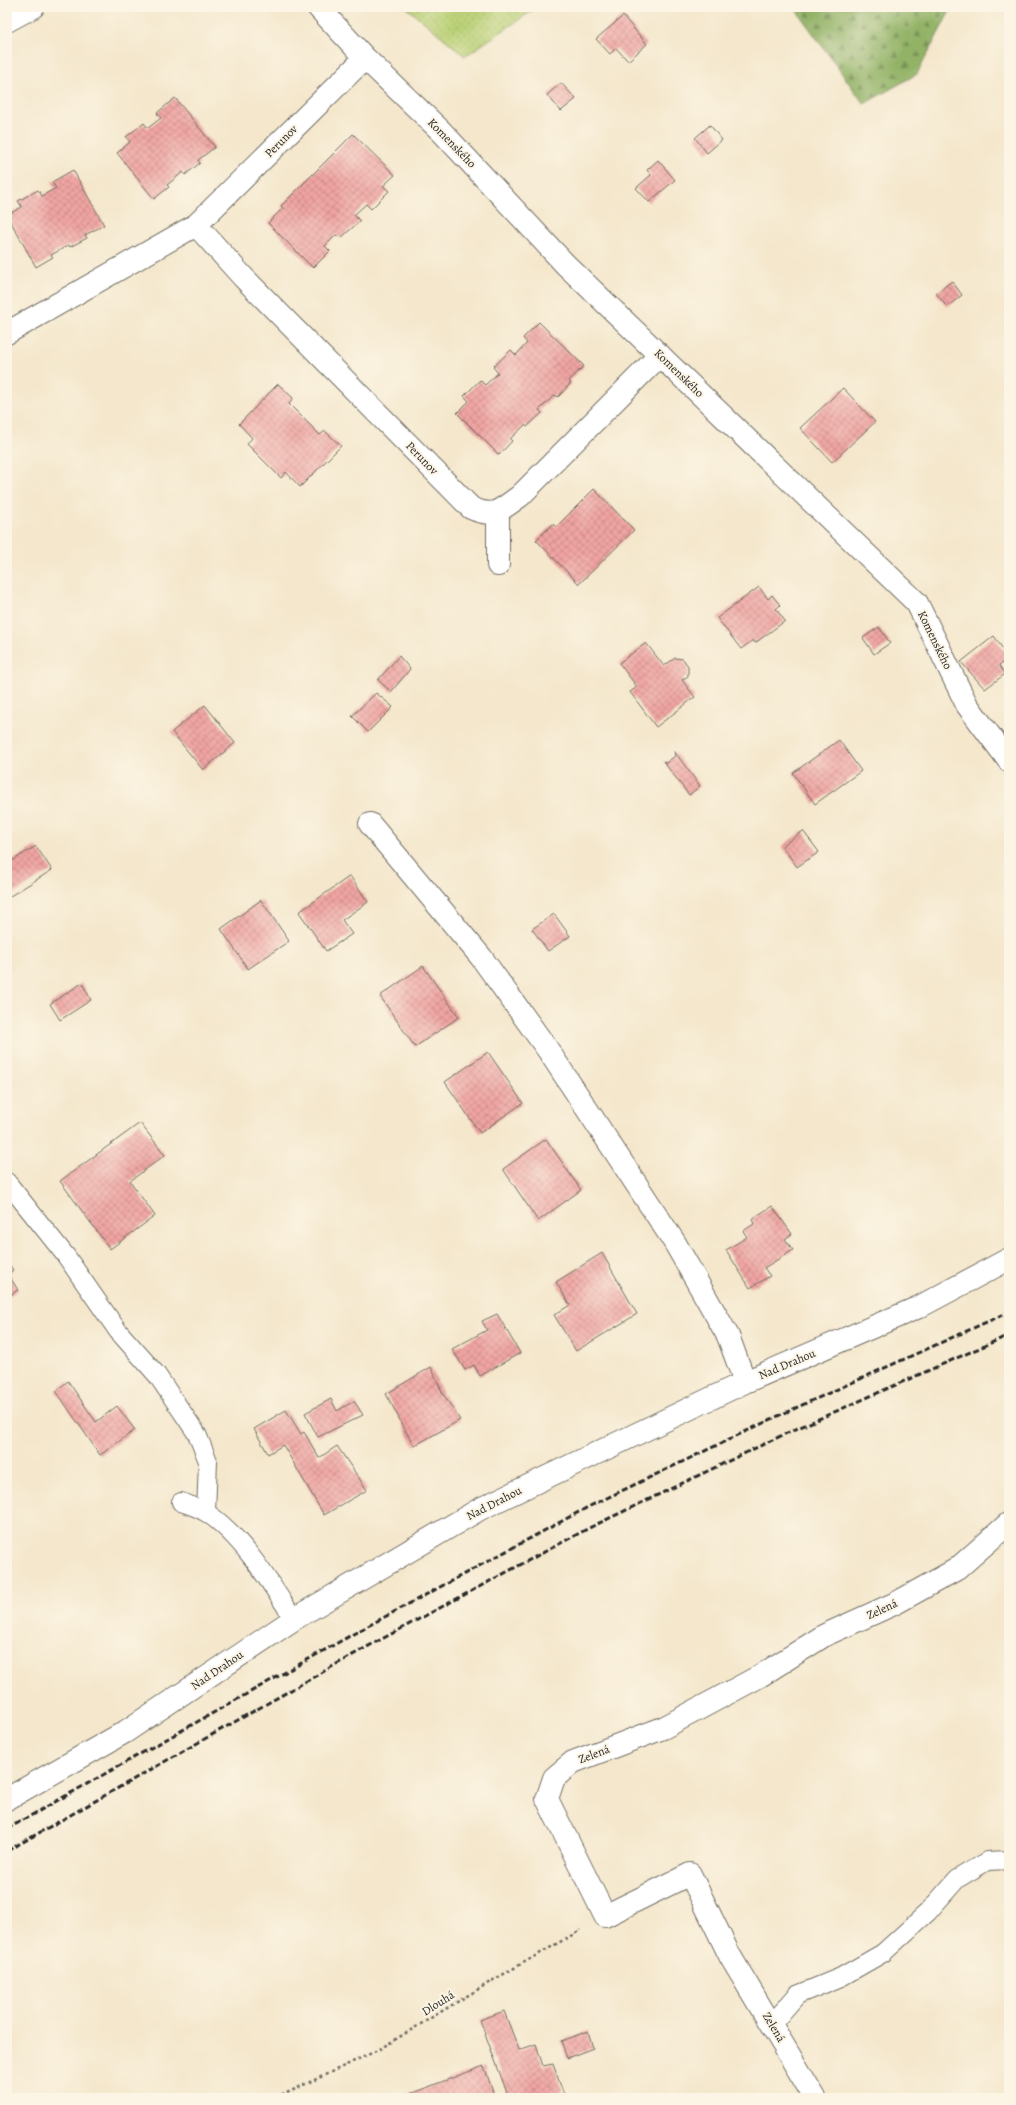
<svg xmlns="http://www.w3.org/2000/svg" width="1016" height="2105" font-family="Alegreya,serif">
<defs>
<pattern id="grass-dots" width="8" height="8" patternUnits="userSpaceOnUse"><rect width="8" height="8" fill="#b9d074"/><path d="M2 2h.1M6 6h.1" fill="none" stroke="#9fb365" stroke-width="1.8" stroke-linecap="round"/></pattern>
<pattern id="forest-firs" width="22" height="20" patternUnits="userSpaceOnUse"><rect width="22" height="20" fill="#92b266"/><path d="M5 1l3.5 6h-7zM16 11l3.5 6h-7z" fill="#779154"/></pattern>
<pattern id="building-cross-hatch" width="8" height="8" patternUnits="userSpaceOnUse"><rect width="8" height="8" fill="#f1a5a3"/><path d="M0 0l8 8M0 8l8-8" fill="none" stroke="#c38785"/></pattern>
</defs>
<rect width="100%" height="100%" fill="#fcf5e5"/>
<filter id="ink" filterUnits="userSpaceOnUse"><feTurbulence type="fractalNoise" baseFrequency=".025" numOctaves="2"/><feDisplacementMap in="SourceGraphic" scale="8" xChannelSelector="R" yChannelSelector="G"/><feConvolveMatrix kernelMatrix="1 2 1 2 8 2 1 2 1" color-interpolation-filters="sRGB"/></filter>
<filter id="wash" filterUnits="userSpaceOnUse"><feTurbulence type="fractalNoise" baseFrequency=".012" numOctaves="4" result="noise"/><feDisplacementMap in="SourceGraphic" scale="16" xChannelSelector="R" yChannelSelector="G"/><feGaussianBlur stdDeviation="0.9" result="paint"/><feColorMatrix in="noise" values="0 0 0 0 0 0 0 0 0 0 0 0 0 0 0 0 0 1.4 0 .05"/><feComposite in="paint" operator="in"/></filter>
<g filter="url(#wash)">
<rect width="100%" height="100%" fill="#f4e7cc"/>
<path fill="url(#grass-dots)" stroke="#727e50" d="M406,7H538L465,56Z"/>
<path fill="url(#forest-firs)" stroke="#5e6e48" d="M794,7H952L917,74L864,104Z"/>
<g id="blocks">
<path fill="url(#building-cross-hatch)" d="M623,16L647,44L628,61L616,48L610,54L596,39Z
M561,83L576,99L561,111L547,95Z
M175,98L215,147L198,160L200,163L185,175L183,172L167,185L169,187L154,199L117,153L130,142L126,137L144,123L148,128L161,118L157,113Z
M710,125L722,140L707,153L695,138Z
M353,134L395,175L383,186L389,191L371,209L366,204L354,215L360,221L341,238L336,235L325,246L330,251L313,268L268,223L283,208L281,206Z
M658,160L675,180L649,202L636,188L651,175L647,170Z
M73,170L104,225L85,235L87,238L70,247L69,245L51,255L53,257L36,267L7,215L22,207L18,201L38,190L42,196L56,188L52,182Z
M952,281L962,295L947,307L936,293Z
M539,322L584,366L569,381L571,383L558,397L555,395L539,410L542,413L527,427L525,425L510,439L512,441L499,455L457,413L469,401L464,396L480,380L485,385L498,373L493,367L511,350L516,355L527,343L523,338Z
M278,384L293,398L289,404L320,435L325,431L341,446L300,487L286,472L281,478L247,444L252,438L239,424Z
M843,388L875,422L832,462L800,428Z
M594,489L634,530L579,584L536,540L553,524L556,527Z
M759,587L768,599L772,595L780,605L776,609L785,621L755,643L753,640L741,649L717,618Z
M879,627L890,643L874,654L863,638Z
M994,636L1009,658L999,665L1005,674L985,689L961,662Z
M646,643L664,666L675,658L683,659L688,666V676L682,680L695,697L656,727L630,692L637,687L619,663Z
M399,656L410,669L391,692L378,680Z
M376,693L393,707L368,732L352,716Z
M205,705L235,743L203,770L172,732Z
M839,740L861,771L815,804L793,773Z
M674,751L700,786L689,795L663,761L666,763L675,756Z
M803,831L819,852L797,867L782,846Z
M36,846L52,870L7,898V864Z
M350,876L368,902L342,920L352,934L326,951L299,912Z
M261,900L289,941L248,969L221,929Z
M554,914L570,936L548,951L532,929Z
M423,966L459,1017L415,1047L380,996Z
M82,983L91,1000L60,1020L50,1004Z
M488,1052L523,1103L480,1133L445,1082Z
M140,1123L165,1155L130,1181L155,1216L110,1249L60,1181Z
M546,1139L581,1190L538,1221L503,1169Z
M772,1206L792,1234L785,1239L793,1250L764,1268L770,1276L750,1288L726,1250L747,1237L743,1231L754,1224L752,1219Z
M602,1253L637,1314L576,1351L554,1315L570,1305L556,1282Z
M7,1261L13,1270L8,1274L18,1290L7,1297Z
M497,1314L520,1353L480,1376L474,1365L465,1370L452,1349L487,1330L482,1321Z
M431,1367L443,1394L460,1420L414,1446L386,1394Z
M68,1381L96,1422L117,1406L135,1430L100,1455L56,1391Z
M331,1399L337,1411L354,1401L363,1415L318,1437L305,1413Z
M286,1410L301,1434L304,1432L319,1458L337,1446L367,1490L324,1515L283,1445L268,1454L254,1429Z
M504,2011L519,2050L536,2044L543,2066L553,2064L565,2098H509L480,2020Z
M588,2031L593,2048L567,2058L561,2041Z
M484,2066L495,2098H399Z"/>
</g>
</g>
<g filter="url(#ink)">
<use href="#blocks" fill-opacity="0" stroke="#716d63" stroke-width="1"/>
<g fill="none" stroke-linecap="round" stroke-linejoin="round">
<defs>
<path id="lane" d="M7,1182L66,1256L118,1331L157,1375L197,1434L208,1461L206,1512
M181,1502C189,1505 199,1508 207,1513C242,1536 271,1584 294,1619
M772,2024L797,1995L841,1977L883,1953L928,1912L957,1879L987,1861L1009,1860"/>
<path id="street" d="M318,7L365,58L442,132L565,264L917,603L967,705L1009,761
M196,225L243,277L471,508C495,519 501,509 520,496L660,355
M7,333L196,225L365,58
M498,511V565
M370,824L481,957L548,1050L675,1243L728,1336L745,1382
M7,1799L125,1732L294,1619L480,1509L745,1382L919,1307L1009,1259
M815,2098L730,1956L690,1874L605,1916L547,1799L554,1778L573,1762L663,1728L760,1676L825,1635L896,1603L957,1569L1009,1523"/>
<path id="primary" d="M7,21L33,7"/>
</defs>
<use href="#lane" stroke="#716d63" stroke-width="20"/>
<use href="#street" stroke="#716d63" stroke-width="24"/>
<use href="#primary" stroke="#716d63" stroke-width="24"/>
<path stroke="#716d63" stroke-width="2.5" stroke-dasharray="3 3" stroke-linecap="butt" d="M276,2098L378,2050L495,1979L581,1930"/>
<use href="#lane" stroke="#fff" stroke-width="18"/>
<use href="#street" stroke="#fff" stroke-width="22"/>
<use href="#primary" stroke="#fff" stroke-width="22"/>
<path stroke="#2b2b2b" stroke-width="3" stroke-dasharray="6 3" stroke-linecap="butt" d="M7,1829L355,1633L588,1507L780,1415L1009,1312
M7,1851L365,1648L589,1528L789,1432L1009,1335"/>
</g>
</g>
<g text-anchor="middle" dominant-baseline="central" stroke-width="4" stroke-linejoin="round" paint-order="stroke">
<g font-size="12" fill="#2b2b2b" stroke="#fcf5e5">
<text transform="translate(281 141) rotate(-45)">Perunov</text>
<text transform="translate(452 143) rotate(46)">Komenského</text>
<text transform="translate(679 373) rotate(44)">Komenského</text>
<text transform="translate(422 458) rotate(46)">Perunov</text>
<text transform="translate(935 640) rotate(64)">Komenského</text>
<text transform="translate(787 1364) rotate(-23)">Nad Drahou</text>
<text transform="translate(494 1503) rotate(-27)">Nad Drahou</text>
<text transform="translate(882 1609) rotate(-25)">Zelená</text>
<text transform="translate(217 1670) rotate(-34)">Nad Drahou</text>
<text transform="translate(594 1754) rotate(-21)">Zelená</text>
<text transform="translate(438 2003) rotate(-32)">Dlouhá</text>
<text transform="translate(774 2027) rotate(59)">Zelená</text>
</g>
</g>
<rect width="1016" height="2105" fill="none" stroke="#fcf5e5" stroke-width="24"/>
</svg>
